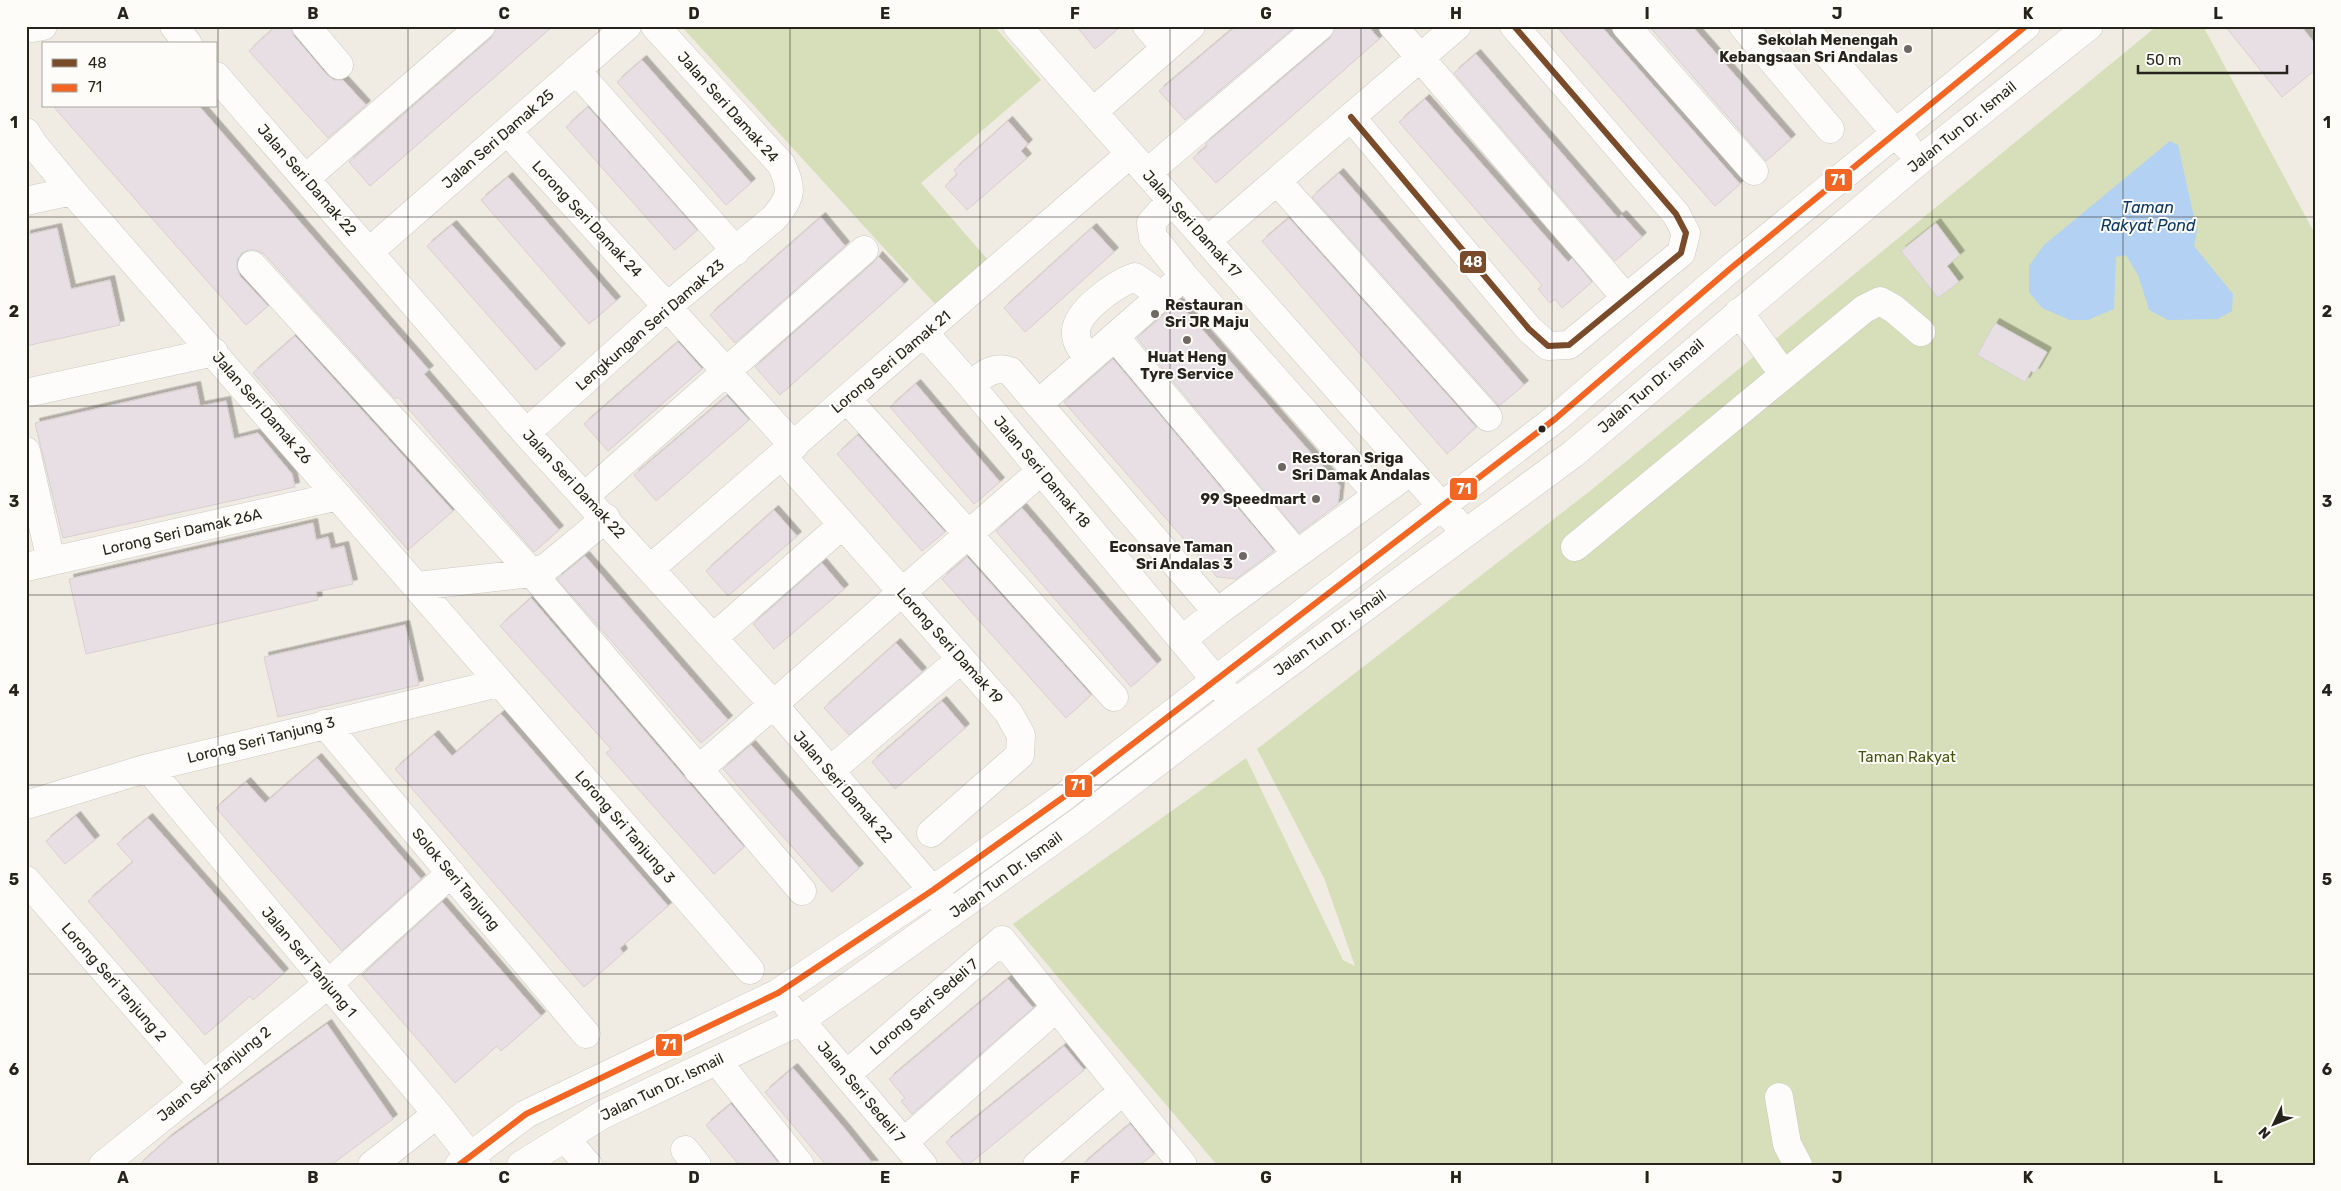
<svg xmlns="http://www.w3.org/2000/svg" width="2341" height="1191" font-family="Rubik,sans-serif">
<defs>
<filter id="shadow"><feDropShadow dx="4.5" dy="-4.5" stdDeviation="0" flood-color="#0004"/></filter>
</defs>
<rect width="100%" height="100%" fill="#f1ece3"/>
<path fill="#d6dfb9" d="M681,26H994L1041,80L921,183L988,260L936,305Z
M2157,26H2203L2315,234V1165H1217L1013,924L1246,758L1343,960L1355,966L1324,878L1257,749L1590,491Z"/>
<path fill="#b3d1f3" d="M2170,141L2178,145L2197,231L2194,246L2233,294L2232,311L2218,319L2168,320L2149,310L2138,275L2126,255L2116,257L2114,309L2088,320H2070L2042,308L2029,292V266L2044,245Z"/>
<path fill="#e8dfe4" stroke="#d5d1d0" filter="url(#shadow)" d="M276,26H291L294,36L327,75L334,80H343L366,105L328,138L249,51Z
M496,26H553L370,186L349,162L491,38Z
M1076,26H1121L1095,49Z
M1236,26H1296L1185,120L1159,91Z
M1335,26H1368L1379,39L1216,183L1193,158L1207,146L1205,144L1330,38Z
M1556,26H1601L1740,184L1715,206Z
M1649,26H1692L1791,139L1766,161Z
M2225,26H2301L2315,44V70L2282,97Z
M1476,54L1618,218L1622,215L1642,237L1615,261L1454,73Z
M642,60L751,183L726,205L617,82Z
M1425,99L1568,262L1572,258L1592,282L1562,308L1555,299L1550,303L1538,289L1542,285L1399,122Z
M53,106H199L429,370L424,374L559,530L534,552L398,397L395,399L264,254L256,250H249L242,253L237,260V268L240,276L268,306L246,325Z
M588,107L697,230L675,250L566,127Z
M1008,121L1028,144L1021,151L1027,158L967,210L945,186L957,175L954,170Z
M1339,173L1524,385L1499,406L1312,197Z
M508,177L616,301L589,324L481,200Z
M821,217L845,246L735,343L710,315Z
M1289,218L1476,427L1447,454L1262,241Z
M1936,223L1960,255L1947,266L1959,282L1938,298L1901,251Z
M452,225L561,348L536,370L427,246Z
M57,228L71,289L110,280L120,325L26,346V235Z
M1092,228L1114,252L1025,332L1004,308Z
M878,256L904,284L780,395L755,367L874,262Z
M1178,302L1340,486L1338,504L1299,533L1137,338Z
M1995,323L2047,352L2035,373L2031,371L2025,382L1977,355Z
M295,336L453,511L408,550L253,373Z
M678,342L702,369L608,451L584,424Z
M1113,359L1274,551L1236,579L1217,577L1064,402Z
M916,384L1000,482L974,504L890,407Z
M196,386L200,406L226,401L234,439L258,433L292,474L295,487L63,538L35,423Z
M727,396L749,420L656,501L634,475Z
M858,435L945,532L922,551L837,454Z
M1022,508L1157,664L1131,687L996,531Z
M774,510L797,536L728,596L706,571Z
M313,523L316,540L328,537L331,549L344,546L353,584L316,592L318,600L86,654L69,579Z
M585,556L728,720L701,743L557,579Z
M967,557L1091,695L1066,718L942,579Z
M822,563L844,589L774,649L753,624Z
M531,598L744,847L714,874L606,753L611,749L500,626Z
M405,625L419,685L278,717L264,657Z
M896,643L922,672L849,735L824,708Z
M942,701L965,728L895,789L872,762Z
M501,714L668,906L620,948L623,953L584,987L395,769L434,735L452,756Z
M751,745L859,868L832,892L723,769Z
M317,758L421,879L342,951L216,808L246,782L265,803Z
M76,816L95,840L65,864L46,841Z
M148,818L284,973L253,1000L250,996L205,1035L88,901L133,862L117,844Z
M442,902L541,1016L501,1051L497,1046L455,1083L362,975Z
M1008,979L1033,1008L912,1114L901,1101L905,1098L889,1079Z
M327,1024L393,1119L331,1165H139L168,1139Z
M1064,1046L1084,1070L968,1165H965L946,1142Z
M793,1068L845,1129L874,1165H826L765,1092Z
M731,1104L780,1165H739L706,1125Z
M1130,1124L1154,1154L1140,1165H1082Z"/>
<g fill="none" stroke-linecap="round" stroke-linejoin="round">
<defs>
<path id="minor" d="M174,26L188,44
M306,26L339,65
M1017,26L1455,521
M1147,26L1166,48
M1393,26L1626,298
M1626,26L1754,171
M1743,26L1830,129
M1803,26L1907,146
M26,29L43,26
M576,70L736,251
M216,76L526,433L773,704L945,905
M1093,112L1191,26
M1351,117L1529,329L1548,346L1569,345L1681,253L1686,233L1676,214L1514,26
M507,131L794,446
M26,132L34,145L72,191L750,970
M1147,173L1320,26
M306,178L481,26
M1277,181L1488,417
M1171,200L1151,223L1153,237L1184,276L1377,494
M26,201L72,191
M1207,241L1457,26
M370,251L627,26
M252,265L532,573L802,891
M1739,312L1784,375
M925,334L970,385L1228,695
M1115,337L1296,553
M1089,359C1083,351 1075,343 1076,331C1077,310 1117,283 1135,277L1162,296
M970,385C983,375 994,365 1010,371L1217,612
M26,393L214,352
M847,399L1114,697
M1038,404L1184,276
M526,433L668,306L774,218C792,196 793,190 781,164L655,26
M26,451L51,561
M782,456L1008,712L1021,735L1020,755L931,833
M585,496L864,250
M1575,547L1864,309L1880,301L1894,309L1921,332
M26,567L338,496
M651,568L1130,154
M417,586L532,573L547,567L606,518
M713,638L842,525
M1183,639L1217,612L1411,471
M325,724L586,1034
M148,768L437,1114L477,1165
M698,770L1041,471
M830,771L961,659
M26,805L148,768L499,683
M26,880L202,1083
M788,1006L923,1165
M717,1061L800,1165
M847,1074L1002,940L1183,1165
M1779,1097L1787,1144L1798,1165
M565,1138L588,1165
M904,1142L1056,1008
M685,1150L697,1165
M103,1165L327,985L451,873
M372,1165L437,1114
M459,1165L526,1114L778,993L933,890L1065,796L1555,419L1731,268L2026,26
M521,1165L602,1115L800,1021L1080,821L1235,703L1573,454L1920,160L2089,26
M1037,1165L1123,1091"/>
</defs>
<use href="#minor" stroke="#ccc9c1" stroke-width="29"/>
<use href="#minor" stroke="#fdfcfb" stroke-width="28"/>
<defs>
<path id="bus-1" d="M1351,117L1529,329L1548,346L1569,345L1681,253L1686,233L1676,214L1514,26"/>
<path id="bus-2" d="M459,1165L526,1114L778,993L933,890L1065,796L1555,419L1731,268L2026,26"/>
</defs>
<use href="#bus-1" stroke="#fefcf8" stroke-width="10"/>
<use href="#bus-2" stroke="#fefcf8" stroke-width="10"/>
<use href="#bus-1" stroke="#7a4b2a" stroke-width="6"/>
<use href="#bus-2" stroke="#f26522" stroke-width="6"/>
</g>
<path fill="none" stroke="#26231d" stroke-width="1" stroke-opacity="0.55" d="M218,26V1165M408,26V1165M599,26V1165M790,26V1165M980,26V1165M1170,26V1165M1361,26V1165M1552,26V1165M1742,26V1165M1932,26V1165M2123,26V1165M26,217H2315M26,406H2315M26,595H2315M26,785H2315M26,974H2315"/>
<g fill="#6d6962" stroke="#fefcf8" stroke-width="2">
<circle cx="1908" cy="49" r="5"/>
<circle cx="1155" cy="314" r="5"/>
<circle cx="1187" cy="340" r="5"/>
<circle cx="1282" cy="467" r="5"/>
<circle cx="1316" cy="499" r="5"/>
<circle cx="1243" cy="556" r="5"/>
</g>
<circle fill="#26231d" stroke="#fefcf8" stroke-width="2" cx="1542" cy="429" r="4.5"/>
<g text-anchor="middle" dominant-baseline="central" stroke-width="4" stroke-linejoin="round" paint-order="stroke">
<g font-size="15" font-weight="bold" fill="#26231d" stroke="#fefcf8" text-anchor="end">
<text x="1898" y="40">Sekolah Menengah<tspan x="1898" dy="17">Kebangsaan Sri Andalas</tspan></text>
<text x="1165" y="305" text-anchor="start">Restauran<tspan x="1165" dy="17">Sri JR Maju</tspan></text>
<text x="1187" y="357" text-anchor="middle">Huat Heng<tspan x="1187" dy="17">Tyre Service</tspan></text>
<text x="1292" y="458" text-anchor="start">Restoran Sriga<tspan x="1292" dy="17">Sri Damak Andalas</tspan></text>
<text x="1306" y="499">99 Speedmart</text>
<text x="1233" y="547">Econsave Taman<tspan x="1233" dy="17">Sri Andalas 3</tspan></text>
</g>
<g font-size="15" fill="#26231d" stroke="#fefcf8">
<text transform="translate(728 107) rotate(48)">Jalan Seri Damak 24</text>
<text transform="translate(1962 127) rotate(-39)">Jalan Tun Dr. Ismail</text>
<text transform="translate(498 139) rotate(-41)">Jalan Seri Damak 25</text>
<text transform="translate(307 180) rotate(49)">Jalan Seri Damak 22</text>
<text transform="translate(587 219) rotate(47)">Lorong Seri Damak 24</text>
<text transform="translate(1192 224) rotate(48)">Jalan Seri Damak 17</text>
<text transform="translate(650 325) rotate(-41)">Lengkungan Seri Damak 23</text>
<text transform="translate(891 362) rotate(-40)">Lorong Seri Damak 21</text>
<text transform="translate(1651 386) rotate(-41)">Jalan Tun Dr. Ismail</text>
<text transform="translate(262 408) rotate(49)">Jalan Seri Damak 26</text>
<text transform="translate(1042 472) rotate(50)">Jalan Seri Damak 18</text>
<text transform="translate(574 484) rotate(47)">Jalan Seri Damak 22</text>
<text transform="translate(182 532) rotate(-13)">Lorong Seri Damak 26A</text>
<text transform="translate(1330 633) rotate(-36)">Jalan Tun Dr. Ismail</text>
<text transform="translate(950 646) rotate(48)">Lorong Seri Damak 19</text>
<text transform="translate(261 740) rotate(-14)">Lorong Seri Tanjung 3</text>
<text transform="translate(843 787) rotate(49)">Jalan Seri Damak 22</text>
<text transform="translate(625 827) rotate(49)">Lorong Sri Tanjung 3</text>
<text transform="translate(1006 875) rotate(-36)">Jalan Tun Dr. Ismail</text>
<text transform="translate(456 879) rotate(50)">Solok Seri Tanjung</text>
<text transform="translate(309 962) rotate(50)">Jalan Seri Tanjung 1</text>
<text transform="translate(114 982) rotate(49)">Lorong Seri Tanjung 2</text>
<text transform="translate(924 1007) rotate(-41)">Lorong Seri Sedeli 7</text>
<text transform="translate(214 1074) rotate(-39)">Jalan Seri Tanjung 2</text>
<text transform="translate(662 1087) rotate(-26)">Jalan Tun Dr. Ismail</text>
<text transform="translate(861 1092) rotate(50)">Jalan Seri Sedeli 7</text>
</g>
<g font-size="15" fill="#43550c" stroke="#fefcf8">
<text x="1907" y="757">Taman Rakyat</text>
</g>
<g font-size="16" font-style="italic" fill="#083766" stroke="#fefcf8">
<text x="2148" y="207">Taman<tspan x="2148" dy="18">Rakyat Pond</tspan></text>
</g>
</g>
<g stroke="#fefcf8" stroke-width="2">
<rect x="1824" y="168" width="29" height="24" rx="5" fill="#f26522"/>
<rect x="1459" y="250" width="28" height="24" rx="5" fill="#7a4b2a"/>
<rect x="1449" y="477" width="29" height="24" rx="5" fill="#f26522"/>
<rect x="1064" y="774" width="29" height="24" rx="5" fill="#f26522"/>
<rect x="655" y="1033" width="28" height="24" rx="5" fill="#f26522"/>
</g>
<g font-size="14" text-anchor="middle" font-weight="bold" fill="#fff">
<text x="1838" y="185">71</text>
<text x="1473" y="267">48</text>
<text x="1464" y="494">71</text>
<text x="1078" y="790">71</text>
<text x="669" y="1050">71</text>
</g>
<rect width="2341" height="1191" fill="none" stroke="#fefcf8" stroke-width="55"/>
<rect x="42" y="42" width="175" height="65" fill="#fefcf8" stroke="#a8a5a0"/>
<rect x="52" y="59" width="25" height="8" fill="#7a4b2a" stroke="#a8a5a0"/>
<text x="88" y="68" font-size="15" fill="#26231d">48</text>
<rect x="52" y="84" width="25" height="8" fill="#f26522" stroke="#a8a5a0"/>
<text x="88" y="92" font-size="15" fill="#26231d">71</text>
<g transform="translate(2274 1124) rotate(227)" stroke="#fefcf8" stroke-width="4" paint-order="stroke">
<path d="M0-4L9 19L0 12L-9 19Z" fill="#26231d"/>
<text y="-8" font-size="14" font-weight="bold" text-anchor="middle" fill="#26231d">N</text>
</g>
<path d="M2138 65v8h149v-8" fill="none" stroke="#26231d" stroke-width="2.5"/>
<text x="2146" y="65" font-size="15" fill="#26231d" stroke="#fefcf8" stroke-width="4" paint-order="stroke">50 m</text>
<rect x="28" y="28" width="2286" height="1136" fill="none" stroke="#26231d" stroke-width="2"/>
<g font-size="16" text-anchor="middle" font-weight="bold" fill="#26231d">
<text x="123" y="19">A</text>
<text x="313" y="19">B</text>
<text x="504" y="19">C</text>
<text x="694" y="19">D</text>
<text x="885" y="19">E</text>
<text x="1075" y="19">F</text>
<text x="1266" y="19">G</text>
<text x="1456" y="19">H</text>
<text x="1647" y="19">I</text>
<text x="1837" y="19">J</text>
<text x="2028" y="19">K</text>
<text x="2218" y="19">L</text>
<text x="14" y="128">1</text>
<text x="2327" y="128">1</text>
<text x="14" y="317">2</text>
<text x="2327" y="317">2</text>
<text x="14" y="507">3</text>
<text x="2327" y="507">3</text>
<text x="14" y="696">4</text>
<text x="2327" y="696">4</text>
<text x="14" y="885">5</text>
<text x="2327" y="885">5</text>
<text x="14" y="1075">6</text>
<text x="2327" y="1075">6</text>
<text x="123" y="1183">A</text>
<text x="313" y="1183">B</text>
<text x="504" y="1183">C</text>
<text x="694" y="1183">D</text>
<text x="885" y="1183">E</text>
<text x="1075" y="1183">F</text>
<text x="1266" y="1183">G</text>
<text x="1456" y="1183">H</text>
<text x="1647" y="1183">I</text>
<text x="1837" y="1183">J</text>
<text x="2028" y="1183">K</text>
<text x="2218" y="1183">L</text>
</g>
</svg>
